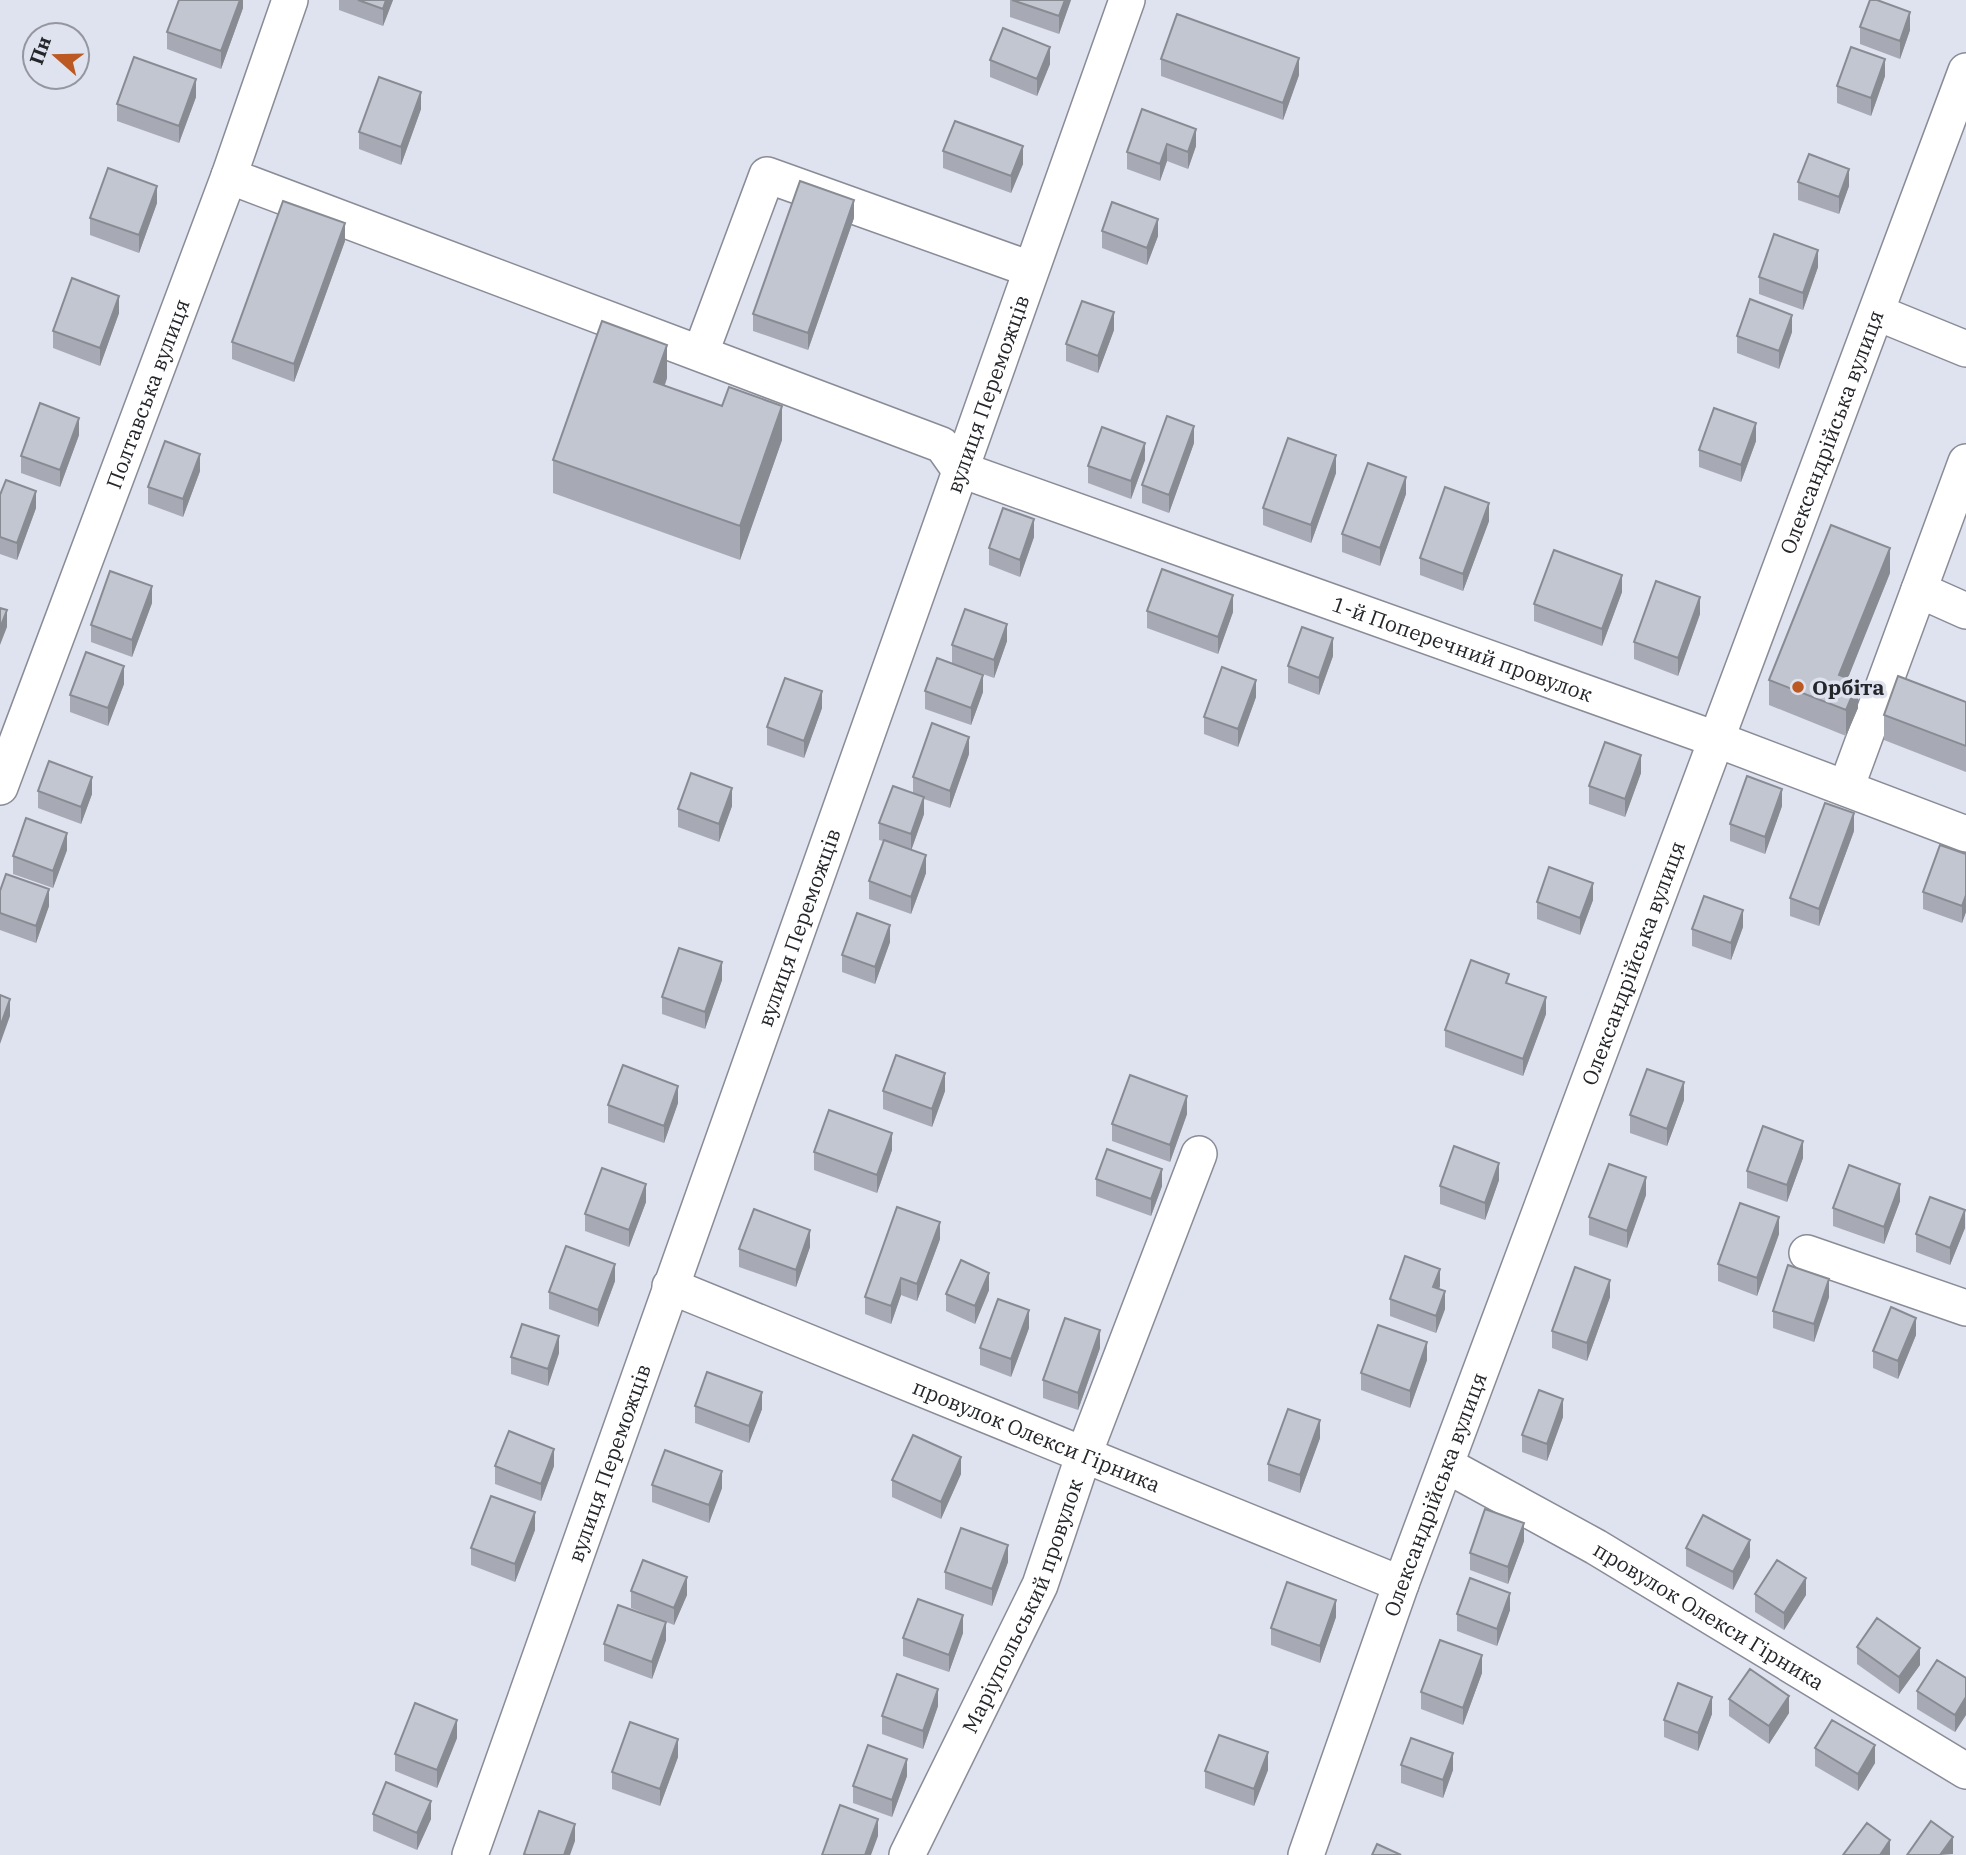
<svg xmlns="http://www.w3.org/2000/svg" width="1966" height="1855" font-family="'IBM Plex Serif',serif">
<rect width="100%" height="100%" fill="#dfe2ef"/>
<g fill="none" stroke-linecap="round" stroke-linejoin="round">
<defs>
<g id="minor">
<path id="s1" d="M229,176L942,445L959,469L1718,740L1966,834"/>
<path d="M1878,313L1966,349"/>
<path d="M701,352L767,175L1030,269"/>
<path d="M1919,590L1966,611"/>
<path id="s2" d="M0,787L229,176L290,0"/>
<path d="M1846,788L1966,462"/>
<path d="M1807,1253L1966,1308"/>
<path id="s3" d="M670,1286L1401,1584"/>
<path id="s4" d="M1448,1466L1596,1547L1966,1771"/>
<path id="s5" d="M470,1855L1127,0"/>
<path id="s6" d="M907,1855L1040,1585L1084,1454L1199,1154"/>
<path id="s7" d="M1306,1855L1401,1584L1966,71"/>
</g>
</defs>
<use href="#minor" stroke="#898c97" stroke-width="38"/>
<use href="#minor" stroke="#fff" stroke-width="35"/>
</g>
<path fill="#a7aab4" d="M243,0V8L221,69L167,49V32Z
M339,0H393L383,26L339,10Z
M1010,0H1071L1059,34L1010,17Z
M1860,27L1910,30L1900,59L1860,44Z
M1161,59L1299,75L1283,120L1161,76Z
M990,60L1050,64L1037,96L990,77Z
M1885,76L1871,116L1837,103V86Z
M196,97L179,143L117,121V104Z
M421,109L401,165L359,149V132Z
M1142,109L1196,146L1188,169L1167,161L1160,181L1127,169V152Z
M943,151L1023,164L1011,193L943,168Z
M1798,182L1849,186L1839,214L1798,200Z
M157,203L139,253L90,235V218Z
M854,218L808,350L753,331V314Z
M1102,231L1158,236L1147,265L1102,248Z
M345,241L294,382L232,359V342Z
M1818,267L1803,310L1759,294V277Z
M119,313L100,366L53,348V331Z
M1114,330L1098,373L1066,361V344Z
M1792,332L1779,369L1737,353V336Z
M667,378L665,385L782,440L740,560L553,493V460Z
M79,435L60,487L21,473V456Z
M1756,441L1741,482L1699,467V450Z
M1194,443L1169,513L1142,503V485Z
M1145,460L1131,499L1088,483V466Z
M200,471L183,517L148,504V487Z
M1336,473L1311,543L1263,525V508Z
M1406,494L1380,566L1342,552V534Z
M0,495L36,508L17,560L0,554Z
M1489,521L1463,591L1420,575V558Z
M1034,537L1020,577L989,565V548Z
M1890,573L1848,678L1858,708L1846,736L1769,705V680Z
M1622,592L1602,646L1534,621V604Z
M152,603L132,657L91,642V625Z
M1147,611L1233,612L1218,654L1147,628Z
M1700,614L1678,676L1634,659V642Z
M1007,641L994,678L952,663V645Z
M1333,656L1319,695L1288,683V666Z
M124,684L108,726L70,712V695Z
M925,691L983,692L971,725L925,709Z
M1256,697L1238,747L1204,734V717Z
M1966,702V772L1884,740V715Z
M822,708L804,758L767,745V727Z
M969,754L950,808L924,799V814L911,850L926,873L911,914L869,899V881L883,841L879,840V823L913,793V777Z
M1641,773L1625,817L1589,804V786Z
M38,791L92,794L81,824L38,808Z
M732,806L719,842L678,827V809Z
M1782,806L1765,854L1730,841V824Z
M1854,831L1819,926L1790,916V898Z
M67,850L53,888L13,874V856Z
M1966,854V912L1962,923L1923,909V892Z
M0,891L49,906L36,943L0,930Z
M1593,900L1580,935L1537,919V902Z
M1743,927L1731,960L1692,946V929Z
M890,942L875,984L842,972V955Z
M722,980L705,1029L662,1014V997Z
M1509,984L1546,1014L1523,1076L1445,1047V1030Z
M883,1091H945L932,1127L883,1109Z
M1684,1100L1667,1146L1630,1133V1115Z
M678,1103L664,1143L608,1123V1105Z
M1187,1114L1170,1162L1112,1141V1124Z
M892,1150L877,1193L814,1170V1152Z
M1803,1158L1787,1202L1747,1188V1171Z
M1096,1179L1162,1186L1151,1216L1096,1196Z
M1499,1180L1485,1220L1440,1204V1186Z
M1646,1195L1627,1248L1589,1235V1217Z
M1900,1201L1884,1244L1833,1226V1208Z
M646,1202L629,1247L585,1231V1214Z
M1965,1228L1950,1265L1916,1252V1234Z
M1779,1234L1757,1296L1718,1281V1264Z
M940,1239L917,1301L901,1295L891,1324L865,1314V1297Z
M810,1247L796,1287L739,1267V1249Z
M615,1281L598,1327L549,1309V1292Z
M1440,1286L1439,1289L1445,1309L1436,1333L1390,1316V1299Z
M989,1290L975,1324L946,1311V1294Z
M1610,1297L1587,1361L1552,1348V1331Z
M1829,1297L1814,1342L1773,1328V1311Z
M1029,1328L1011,1377L980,1365V1348Z
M1916,1335L1898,1379L1873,1368V1351Z
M1100,1348L1078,1410L1043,1398V1380Z
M559,1353L548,1386L511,1374V1357Z
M1427,1360L1410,1408L1361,1390V1373Z
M695,1406L762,1409L749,1443L695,1423Z
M1563,1417L1547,1461L1522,1452V1435Z
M1320,1438L1300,1493L1268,1481V1464Z
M495,1466H554L541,1501L495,1484Z
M961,1474L941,1519L892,1497V1480Z
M652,1485L722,1488L709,1523L652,1502Z
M535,1530L515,1582L471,1565V1548Z
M1524,1541L1508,1584L1470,1570V1553Z
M1686,1548L1750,1557L1733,1590L1686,1566Z
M1008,1562L992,1606L945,1589V1572Z
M631,1591L687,1595L674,1625L631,1608Z
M1755,1594L1806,1595L1784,1630L1755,1612Z
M1510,1610L1497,1646L1457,1631V1614Z
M1336,1617L1320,1663L1271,1645V1628Z
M963,1633L949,1672L903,1656V1638Z
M666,1640L652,1679L604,1661V1644Z
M1857,1647L1920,1665L1899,1694L1857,1664Z
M1482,1673L1463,1725L1421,1709V1692Z
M1966,1678V1715L1955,1732L1917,1709V1691Z
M1729,1699L1789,1713L1769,1744L1729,1716Z
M938,1706L923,1749L882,1734V1716Z
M1712,1714L1698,1751L1664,1737V1720Z
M457,1738L437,1788L395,1771V1754Z
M1815,1748L1875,1763L1858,1791L1815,1766Z
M678,1757L660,1806L612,1789V1772Z
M1401,1765L1453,1770L1443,1798L1401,1783Z
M1268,1770L1254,1806L1205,1788V1771Z
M907,1776L892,1817L853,1803V1786Z
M373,1814L431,1819L417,1850L373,1831Z"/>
<path fill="#888b92" d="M240,0H243V8L221,69V51Z
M386,0H393L383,26V9Z
M1065,0H1071L1059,34V16Z
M1910,12V30L1900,59V41Z
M1050,47V64L1037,96V79Z
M1299,58V75L1283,120V103Z
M1885,59V76L1871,116V98Z
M196,79V97L179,143V126Z
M421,92V109L401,165V147Z
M1196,129V146L1188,169V152Z
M1167,144V161L1160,181V164Z
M1023,146V164L1011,193V176Z
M1849,169V186L1839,214V197Z
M157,186V203L139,253V235Z
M854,200V218L808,350V333Z
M1158,219V236L1147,265V248Z
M345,223V241L294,382V364Z
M1818,250V267L1803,310V293Z
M119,296V313L100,366V348Z
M1114,312V330L1098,373V356Z
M1792,315V332L1779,369V351Z
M667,345V378L654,415V382Z
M782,406V440L740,560V526Z
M79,418V435L60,487V470Z
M1756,423V441L1741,482V465Z
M1194,426V443L1169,513V495Z
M1145,443V460L1131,499V481Z
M200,454V471L183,517V499Z
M1336,455V473L1311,543V525Z
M1406,477V494L1380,566V548Z
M36,491V508L17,560V543Z
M1489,503V521L1463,591V574Z
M1034,519V537L1020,577V560Z
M1890,548V573L1839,700V675Z
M1622,575V592L1602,646V629Z
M152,586V603L132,657V640Z
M1233,595V612L1218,654V637Z
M1700,597V614L1678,676V658Z
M7,610V627L0,645V628Z
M1007,624V641L994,678V660Z
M1333,638V656L1319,695V678Z
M124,666V684L108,726V708Z
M983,675V692L971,725V708Z
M1256,680V697L1238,747V729Z
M1858,682V708L1846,736V710Z
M822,691V708L804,758V741Z
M969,737V754L950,808V791Z
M1641,755V773L1625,817V799Z
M92,777V794L81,824V807Z
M732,788V806L719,842V824Z
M1782,789V806L1765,854V837Z
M924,797V814L911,851V834Z
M1854,813V831L1819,926V909Z
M67,833V850L53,888V871Z
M926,855V873L911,914V897Z
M1593,883V900L1580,935V918Z
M49,889V906L36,943V926Z
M1966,895V912L1962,923V906Z
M1743,910V927L1731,960V943Z
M890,925V942L875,984V967Z
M722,962V980L705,1029V1012Z
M1546,997V1014L1523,1076V1059Z
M10,999V1016L0,1044V1027Z
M945,1073V1091L932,1127V1109Z
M1684,1082V1100L1667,1146V1129Z
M678,1086V1103L664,1143V1126Z
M1187,1096V1114L1170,1162V1145Z
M892,1133V1150L877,1193V1175Z
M1803,1141V1158L1787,1202V1185Z
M1499,1163V1180L1485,1220V1203Z
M1162,1169V1186L1151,1216V1199Z
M1646,1177V1195L1627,1248V1231Z
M646,1184V1202L629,1247V1230Z
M1900,1184V1201L1884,1244V1227Z
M1965,1210V1228L1950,1265V1248Z
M1779,1217V1234L1757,1296V1278Z
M940,1222V1239L917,1301V1284Z
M810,1230V1247L796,1287V1270Z
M615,1264V1281L598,1327V1310Z
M1440,1269V1286L1433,1304V1287Z
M989,1273V1290L975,1324V1306Z
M901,1278V1295L891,1324V1306Z
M1829,1279V1297L1814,1342V1324Z
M1610,1280V1297L1587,1361V1343Z
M1445,1291V1309L1436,1333V1316Z
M1029,1310V1328L1011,1377V1359Z
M1916,1318V1335L1898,1379V1361Z
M1100,1330V1348L1078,1410V1393Z
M559,1336V1353L548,1386V1369Z
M1427,1342V1360L1410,1408V1391Z
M762,1392V1409L749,1443V1426Z
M1563,1399V1417L1547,1461V1444Z
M1320,1420V1438L1300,1493V1475Z
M554,1449V1466L541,1501V1484Z
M961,1457V1474L941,1519V1502Z
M722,1471V1488L709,1523V1505Z
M535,1512V1530L515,1582V1564Z
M1524,1523V1541L1508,1584V1567Z
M1750,1540V1557L1733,1590V1572Z
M1008,1545V1562L992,1606V1589Z
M687,1577V1595L674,1625V1608Z
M1806,1578V1595L1784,1630V1613Z
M1510,1593V1610L1497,1646V1629Z
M1336,1600V1617L1320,1663V1646Z
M963,1615V1633L949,1672V1655Z
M666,1622V1640L652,1679V1662Z
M1920,1648V1665L1899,1694V1677Z
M1482,1655V1673L1463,1725V1708Z
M938,1689V1706L923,1749V1731Z
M1789,1696V1713L1769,1744V1726Z
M1712,1697V1714L1698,1751V1733Z
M1966,1697V1715L1955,1732V1715Z
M457,1720V1738L437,1788V1770Z
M678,1739V1757L660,1806V1789Z
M1875,1745V1763L1858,1791V1774Z
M1268,1752V1770L1254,1806V1789Z
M1453,1753V1770L1443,1798V1780Z
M907,1759V1776L892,1817V1800Z
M431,1801V1819L417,1850V1833Z
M878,1819V1836L871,1855H865Z
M575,1824V1841L570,1855H564Z
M1953,1837V1854L1940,1855Z
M1890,1840V1855H1880Z"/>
<path fill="#c2c6d1" stroke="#888b92" stroke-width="2" d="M179,0H240L221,51L167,32Z
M358,0H386L383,9Z
M1012,0H1065L1059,16Z
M1870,0H1877L1910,12L1900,41L1860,27Z
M1177,14L1299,58L1283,103L1161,59Z
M1003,28L1050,47L1037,79L990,60Z
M1851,47L1885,59L1871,98L1837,86Z
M134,57L196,79L179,126L117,104Z
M379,77L421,92L401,147L359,132Z
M1142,109L1196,129L1188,152L1167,144L1160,164L1127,152Z
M955,121L1023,146L1011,176L943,151Z
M1809,154L1849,169L1839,197L1798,182Z
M108,168L157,186L139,235L90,218Z
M800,181L854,200L808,333L753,314Z
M283,201L345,223L294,364L232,342Z
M1112,202L1158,219L1147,248L1102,231Z
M1774,234L1818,250L1803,293L1759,277Z
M72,278L119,296L100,348L53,331Z
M1750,299L1792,315L1779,351L1737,336Z
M1082,301L1114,312L1098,356L1066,344Z
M602,321L667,345L654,382L722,406L729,387L782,406L740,526L553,460Z
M40,403L79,418L60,470L21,456Z
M1714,408L1756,423L1741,465L1699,450Z
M1167,416L1194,426L1169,495L1142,485Z
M1102,427L1145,443L1131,481L1088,466Z
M1288,438L1336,455L1311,525L1263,508Z
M165,441L200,454L183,499L148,487Z
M1368,463L1406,477L1380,548L1342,534Z
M6,480L36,491L17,543L0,537V495Z
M1445,487L1489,503L1463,574L1420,558Z
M1003,508L1034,519L1020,560L989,548Z
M1831,525L1890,548L1839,675L1858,682L1846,710L1769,680Z
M1554,550L1622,575L1602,629L1534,604Z
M1162,569L1233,595L1218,637L1147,611Z
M110,571L152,586L132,640L91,625Z
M1656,581L1700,597L1678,658L1634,642Z
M0,608L7,610L0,628Z
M965,609L1007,624L994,660L952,645Z
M1302,627L1333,638L1319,678L1288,666Z
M86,652L124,666L108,708L70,695Z
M937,658L983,675L971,708L925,691Z
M1222,667L1256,680L1238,729L1204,717Z
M1898,676L1966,702V746L1884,715Z
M785,678L822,691L804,741L767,727Z
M932,723L969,737L950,791L913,777Z
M1605,742L1641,755L1625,799L1589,786Z
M49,761L92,777L81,807L38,791Z
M691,773L732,788L719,824L678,809Z
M1747,776L1782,789L1765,837L1730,824Z
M893,786L924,797L911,834L879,823Z
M1825,803L1854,813L1819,909L1790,898Z
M26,818L67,833L53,871L13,856Z
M884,840L926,855L911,897L869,881Z
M1940,845L1966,854V895L1962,906L1923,892Z
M1549,867L1593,883L1580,918L1537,902Z
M6,874L49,889L36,926L0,913V891Z
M1704,896L1743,910L1731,943L1692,929Z
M857,913L890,925L875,967L842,955Z
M679,948L722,962L705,1012L662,997Z
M1471,960L1509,974L1506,983L1546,997L1523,1059L1445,1030Z
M0,995L10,999L0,1027Z
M896,1055L945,1073L932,1109L883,1091Z
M623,1065L678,1086L664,1126L608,1105Z
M1647,1069L1684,1082L1667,1129L1630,1115Z
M1130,1075L1187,1096L1170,1145L1112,1124Z
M829,1110L892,1133L877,1175L814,1152Z
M1763,1126L1803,1141L1787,1185L1747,1171Z
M1454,1146L1499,1163L1485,1203L1440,1186Z
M1107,1149L1162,1169L1151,1199L1096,1179Z
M1609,1164L1646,1177L1627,1231L1589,1217Z
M1849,1165L1900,1184L1884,1227L1833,1208Z
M602,1168L646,1184L629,1230L585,1214Z
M1930,1197L1965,1210L1950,1248L1916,1234Z
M1740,1203L1779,1217L1757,1278L1718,1264Z
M897,1207L940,1222L917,1284L901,1278L891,1306L865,1297Z
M754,1209L810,1230L796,1270L739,1249Z
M566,1246L615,1264L598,1310L549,1292Z
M1405,1256L1440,1269L1433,1287L1445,1291L1436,1316L1390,1299Z
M961,1260L989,1273L975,1306L946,1294Z
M1788,1265L1829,1279L1814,1324L1773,1311Z
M1575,1267L1610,1280L1587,1343L1552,1331Z
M998,1299L1029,1310L1011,1359L980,1348Z
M1891,1307L1916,1318L1898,1361L1873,1351Z
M1065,1318L1100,1330L1078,1393L1043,1380Z
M522,1324L559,1336L548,1369L511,1357Z
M1378,1325L1427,1342L1410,1391L1361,1373Z
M707,1372L762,1392L749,1426L695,1406Z
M1539,1390L1563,1399L1547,1444L1522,1435Z
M1288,1409L1320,1420L1300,1475L1268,1464Z
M509,1431L554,1449L541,1484L495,1466Z
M913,1435L961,1457L941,1502L892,1480Z
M665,1450L722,1471L709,1505L652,1485Z
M491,1496L535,1512L515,1564L471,1548Z
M1485,1509L1524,1523L1508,1567L1470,1553Z
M1703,1515L1750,1540L1733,1572L1686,1548Z
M961,1528L1008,1545L992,1589L945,1572Z
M643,1560L687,1577L674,1608L631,1591Z
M1777,1560L1806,1578L1784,1613L1755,1594Z
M1470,1578L1510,1593L1497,1629L1457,1614Z
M1287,1582L1336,1600L1320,1646L1271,1628Z
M918,1599L963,1615L949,1655L903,1638Z
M618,1605L666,1622L652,1662L604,1644Z
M1877,1618L1920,1648L1899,1677L1857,1647Z
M1440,1640L1482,1655L1463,1708L1421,1692Z
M1937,1660L1966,1678V1697L1955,1715L1917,1691Z
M1750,1669L1789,1696L1769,1726L1729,1699Z
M897,1674L938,1689L923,1731L882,1716Z
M1678,1683L1712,1697L1698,1733L1664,1720Z
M415,1703L457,1720L437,1770L395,1754Z
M1832,1720L1875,1745L1858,1774L1815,1748Z
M630,1722L678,1739L660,1789L612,1772Z
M1219,1735L1268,1752L1254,1789L1205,1771Z
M1411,1738L1453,1753L1443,1780L1401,1765Z
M868,1745L907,1759L892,1800L853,1786Z
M386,1782L431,1801L417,1833L373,1814Z
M840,1805L878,1819L865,1855H822Z
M539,1811L575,1824L564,1855H527L524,1854Z
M1931,1821L1953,1837L1940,1855H1907Z
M1867,1823L1890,1840L1880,1855H1843Z
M1377,1844L1401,1855H1372Z"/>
<circle fill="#bc5822" stroke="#dfe2ef" stroke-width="2.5" cx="1798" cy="687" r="7"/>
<g text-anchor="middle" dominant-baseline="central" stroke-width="7" stroke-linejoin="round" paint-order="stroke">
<g font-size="21" fill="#24262a" stroke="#dfe2ef">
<text stroke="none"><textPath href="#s5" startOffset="1550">вулиця Переможців</textPath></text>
<text stroke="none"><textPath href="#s2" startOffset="420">Полтавська вулиця</textPath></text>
<text stroke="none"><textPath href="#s7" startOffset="1517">Олександрійська вулиця</textPath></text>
<text stroke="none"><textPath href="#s1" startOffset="1326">1-й Поперечний провулок</textPath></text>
<text stroke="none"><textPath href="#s5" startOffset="984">вулиця Переможців</textPath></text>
<text stroke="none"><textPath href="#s7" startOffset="950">Олександрійська вулиця</textPath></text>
<text stroke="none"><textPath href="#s3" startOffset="396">провулок Олекси Гірника</textPath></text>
<text stroke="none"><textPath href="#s5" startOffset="416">вулиця Переможців</textPath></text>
<text stroke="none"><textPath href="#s7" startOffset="383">Олександрійська вулиця</textPath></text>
<text stroke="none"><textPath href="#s6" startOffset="275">Маріупольський провулок</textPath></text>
<text stroke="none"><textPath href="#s4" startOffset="301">провулок Олекси Гірника</textPath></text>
</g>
<g font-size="21" font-weight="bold" fill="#24262a" stroke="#dfe2ef" text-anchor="start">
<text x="1812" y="687">Орбіта</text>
</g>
</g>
<g transform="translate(56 56) rotate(290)"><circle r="33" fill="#dfe2ef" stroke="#9497a0" stroke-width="2"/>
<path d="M0-5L12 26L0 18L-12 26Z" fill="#bc5822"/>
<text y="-10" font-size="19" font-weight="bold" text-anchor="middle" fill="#24262a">Пн</text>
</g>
</svg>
